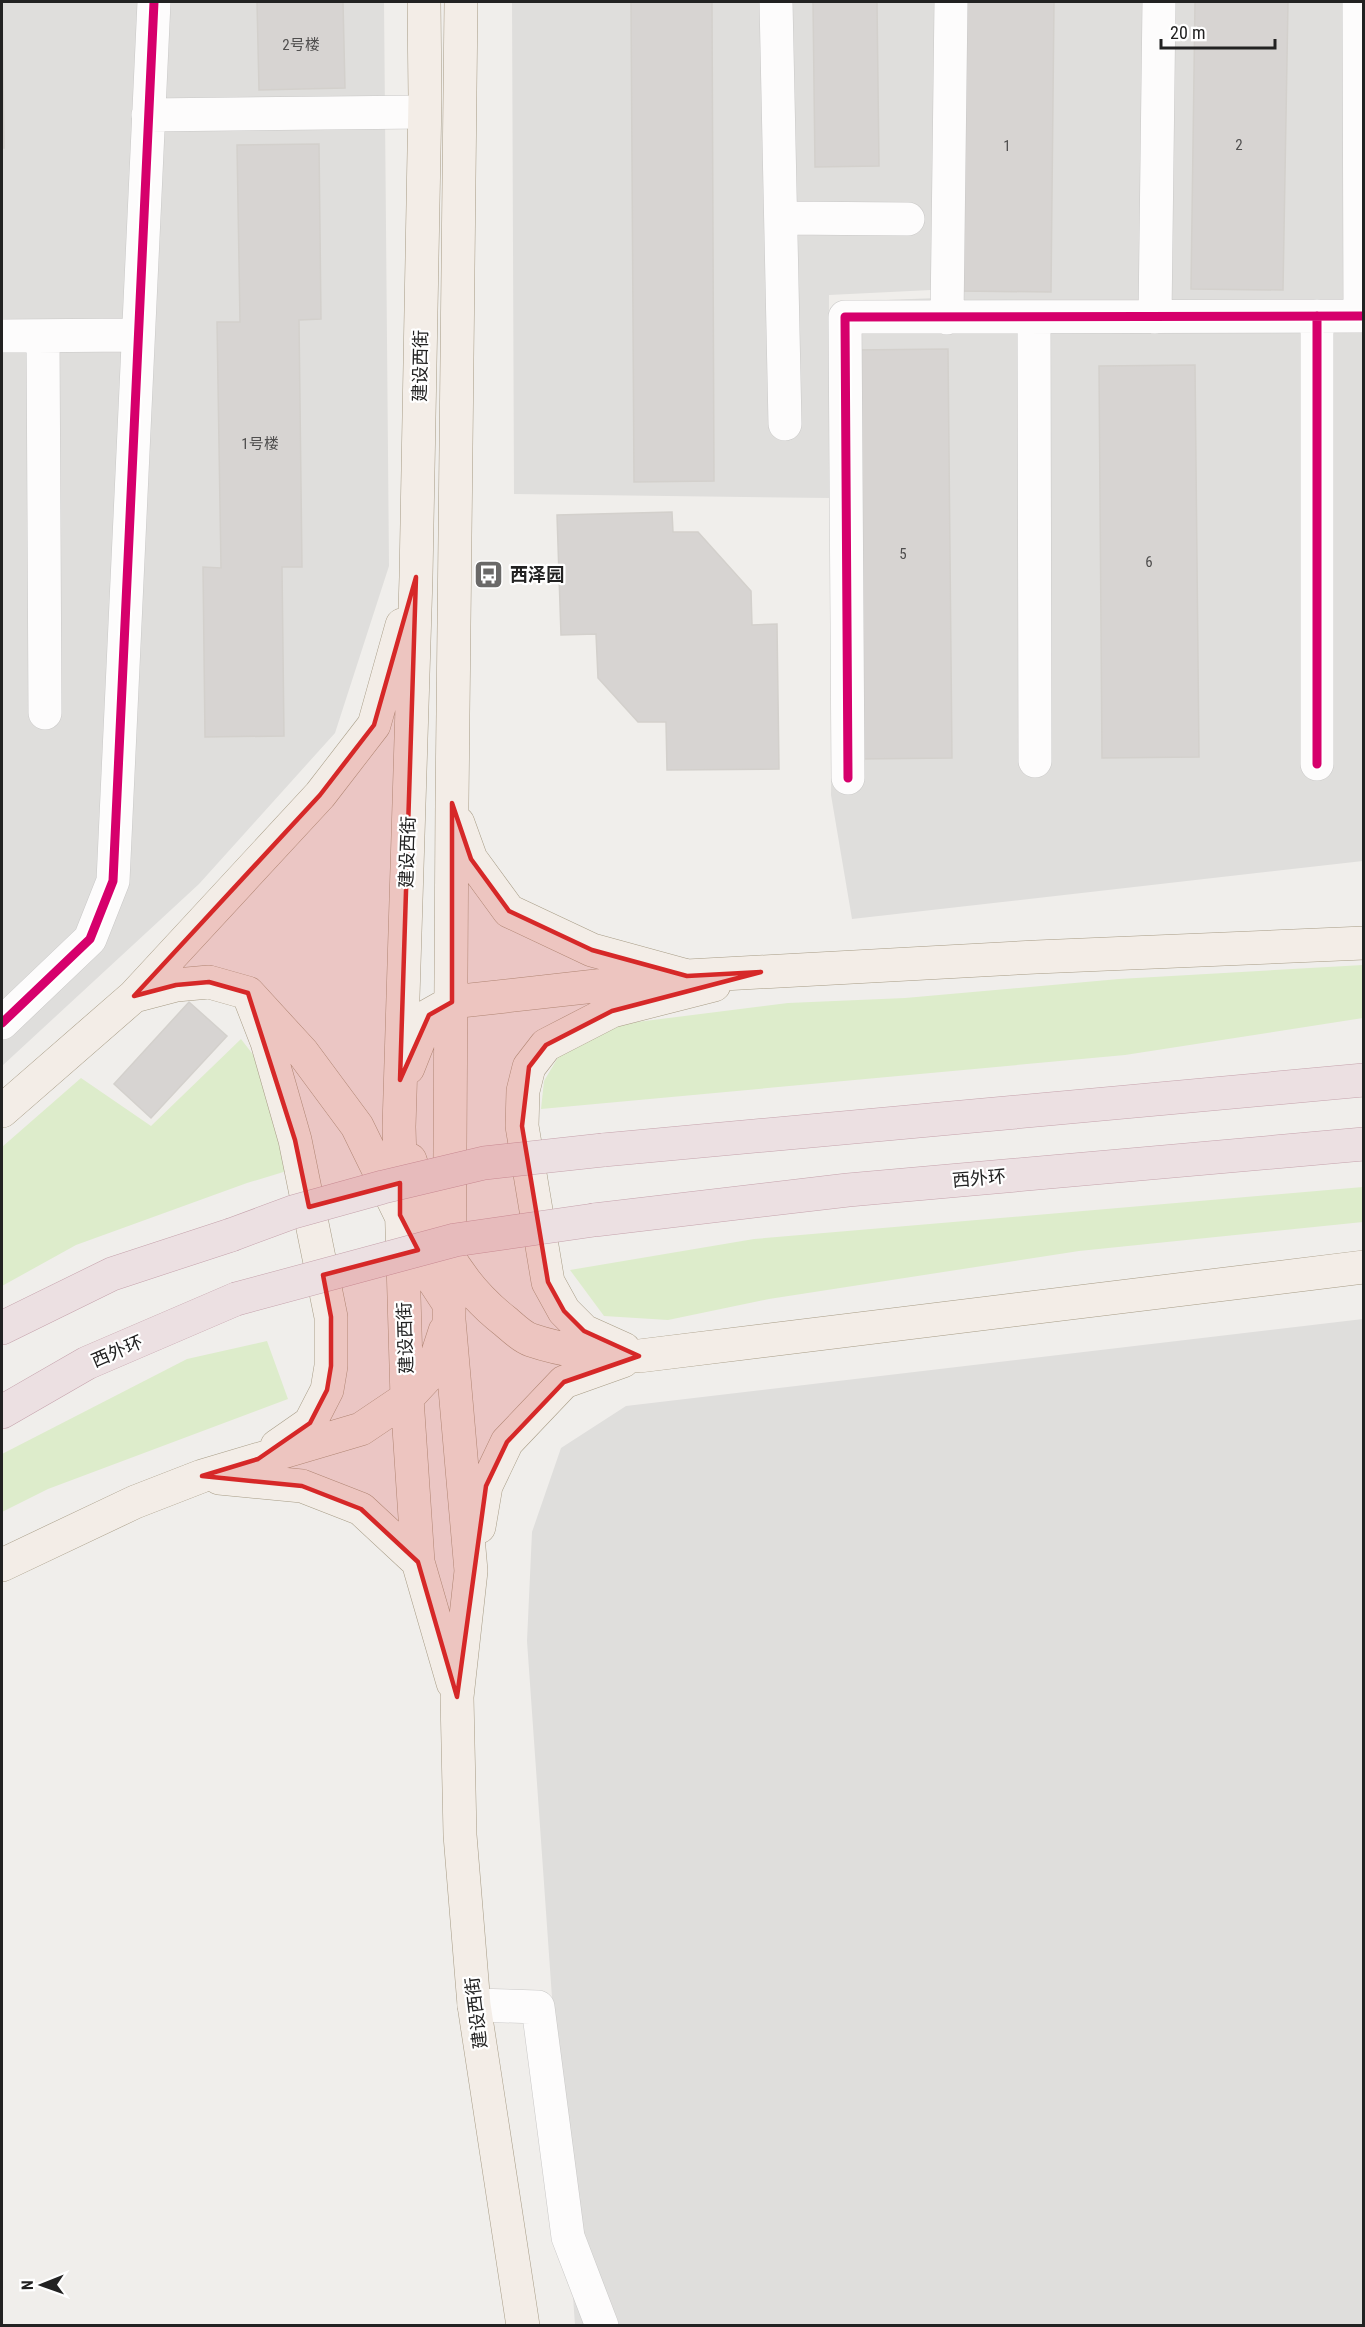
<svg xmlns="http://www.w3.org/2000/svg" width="1365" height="2327" font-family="'Roboto Condensed','Noto Sans SC',sans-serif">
<rect width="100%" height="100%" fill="#f0eeeb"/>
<path fill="#dfdedc" d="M2,2H384L389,566L335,733L199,884L2,1066Z
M512,2H937L931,290L829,295V498L514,494Z
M940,2H1363V861L852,919L831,795L837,302L936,298Z
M1363,1319V2325H575L527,1641L532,1532L561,1448L626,1406Z"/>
<path fill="#ddeccb" d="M1363,965V1018L1125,1055L541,1109L544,1081L563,1049L613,1025L788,1003L905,998L1119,979Z
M241,1039L265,1070L290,1170L247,1183L76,1245L2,1286V1147L81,1078L151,1126Z
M1363,1187V1222L1079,1251L769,1299L668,1320L604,1316L570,1270L754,1239Z
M267,1341L288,1399L48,1489L2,1512V1454L187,1359Z"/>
<path fill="#d7d4d2" stroke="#d3d0cc" stroke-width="1.5" d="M2,2L4,148H2Z
M257,2H343L345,88L259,90Z
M631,2H712L714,481L634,482Z
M813,2H877L879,166L815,167Z
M963,2H1054L1051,292L959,291Z
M1195,2H1288L1283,290L1191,289Z
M319,144L321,319L299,320L302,567H282L284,736L205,737L203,567L221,568L217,322H240L237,145Z
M948,349L952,758L857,759L853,350Z
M1195,365L1199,757L1102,758L1099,366Z
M672,512L673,532H698L751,591L752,625L777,624L779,769L667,770L666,722H638L598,678L596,634L561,635L557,515Z
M189,1002L227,1036L151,1118L114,1084Z"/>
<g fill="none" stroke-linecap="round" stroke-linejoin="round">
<defs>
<path id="minor" d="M776,2L785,424
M1359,2L1360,316
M148,115L424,112
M781,218L908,219
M1317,316V764
M1034,317L1035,761
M1155,317L1159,2
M947,318L951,2
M2,336L137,335
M43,336L45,713
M848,778L845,317L1364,316
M2,1023L90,939L113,881L154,2
M474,2005L538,2007L568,2237L602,2326"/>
<path id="major" d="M424,2L425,98L416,577L399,1127L407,1398L418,1562L453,1683
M461,2L452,803L449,1320L471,1571L457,1697L460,1835L474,2005L523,2326
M458,823L471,859L509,911L592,950L687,976L1036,957L1364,943
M248,993L267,1042L295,1140L331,1317V1366L327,1390L310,1423L277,1446
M134,996L176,985L209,982L248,993L303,1053L357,1126L430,1275L449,1304
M408,1068L429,1015L452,1002L667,978
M2,1111L134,996L320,795L374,725L402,625
M410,1160C432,1227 448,1277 506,1322C513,1328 522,1337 531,1340C569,1353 601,1354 639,1356L1364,1267
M624,1349L584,1331L564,1311L548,1282L522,1126L523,1091L529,1067L546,1045L612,1011L714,985
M219,1478L302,1486L361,1509L418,1562
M479,1527L486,1486L507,1442L564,1382L623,1361
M2,1565L135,1502L202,1476L361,1429L407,1398L432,1371L445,1331"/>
<path id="highway" d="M603,1150L1364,1080
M594,1220L848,1190L1364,1144
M2,1328L112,1274L231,1235
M2,1412L87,1363L236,1299"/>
</defs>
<use href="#minor" stroke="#c9c8c7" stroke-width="34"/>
<use href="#major" stroke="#a79c86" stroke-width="34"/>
<use href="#highway" stroke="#c5a2ac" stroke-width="34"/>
<use href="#minor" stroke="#fdfcfc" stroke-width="33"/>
<use href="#major" stroke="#f3ede7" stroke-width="33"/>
<use href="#highway" stroke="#ece0e2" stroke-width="33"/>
<defs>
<path id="highway-bridge" d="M231,1235L293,1212L383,1187L484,1163L603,1150
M236,1299L455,1240L594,1220"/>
</defs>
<use href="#highway-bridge" stroke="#c5a2ac" stroke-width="34" stroke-linecap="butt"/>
<use href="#highway-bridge" stroke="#ece0e2" stroke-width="33"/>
<defs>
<path id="cycleway" d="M1317,316V764
M848,778L845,317L1364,316
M2,1023L90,939L113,881L154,2"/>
</defs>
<use href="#cycleway" stroke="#fff" stroke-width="13"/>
<use href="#cycleway" stroke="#d6006c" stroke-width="9"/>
</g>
<path fill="#d62828" fill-opacity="0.2" stroke="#d62828" stroke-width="4.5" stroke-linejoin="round" d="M416,577L400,1080L429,1015L452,1002V803L471,859L509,911L592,950L687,976L761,972L612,1011L546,1045L529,1067L522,1126L548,1282L564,1311L584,1331L639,1356L564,1382L507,1442L486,1486L457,1697L418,1562L361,1509L302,1486L202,1476L258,1459L310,1423L327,1390L331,1366V1317L323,1275L418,1250L400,1215V1183L309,1207L295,1140L248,993L209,982L176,985L134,996L320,795L374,725Z"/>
<defs>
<symbol id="bus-square" viewBox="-11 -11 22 22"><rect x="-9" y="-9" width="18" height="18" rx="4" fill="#6a6968" stroke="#fff"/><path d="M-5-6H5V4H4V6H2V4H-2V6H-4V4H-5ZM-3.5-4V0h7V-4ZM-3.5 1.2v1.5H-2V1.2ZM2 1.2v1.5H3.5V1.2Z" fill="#fff"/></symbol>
</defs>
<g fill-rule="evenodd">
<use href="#bus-square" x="472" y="558" width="33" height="33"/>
</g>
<g text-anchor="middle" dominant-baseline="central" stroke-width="4.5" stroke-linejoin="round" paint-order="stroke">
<g font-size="15" fill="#4f4e4e">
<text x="301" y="45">2号楼</text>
<text x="1239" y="145">2</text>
<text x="1007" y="146">1</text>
<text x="260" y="444">1号楼</text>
<text x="903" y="554">5</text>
<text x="1149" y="562">6</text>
</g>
<g font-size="18" fill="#222" stroke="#fff">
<text transform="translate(420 366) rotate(-89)">建设西街</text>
<text transform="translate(407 852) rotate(-88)">建设西街</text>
<text transform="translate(979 1178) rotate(-5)">西外环</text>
<text transform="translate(405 1338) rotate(-92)">建设西街</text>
<text transform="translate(117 1351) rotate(-23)">西外环</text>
<text transform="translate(476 2013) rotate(-97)">建设西街</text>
</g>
<g font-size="18" font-weight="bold" fill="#222" stroke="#fff" text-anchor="start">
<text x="510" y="574">西泽园</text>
</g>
</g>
<rect width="1365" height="2327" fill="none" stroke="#222222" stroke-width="6"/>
<g transform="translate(42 2285) rotate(269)" stroke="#ffffff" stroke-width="4.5" paint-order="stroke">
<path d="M0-4.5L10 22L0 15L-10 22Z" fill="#222222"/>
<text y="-9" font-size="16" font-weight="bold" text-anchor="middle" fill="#222222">N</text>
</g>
<path d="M1161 39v9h114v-9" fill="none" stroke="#222222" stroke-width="3"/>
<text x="1170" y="39" font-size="18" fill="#222222" stroke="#ffffff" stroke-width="4.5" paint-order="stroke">20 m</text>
</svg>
